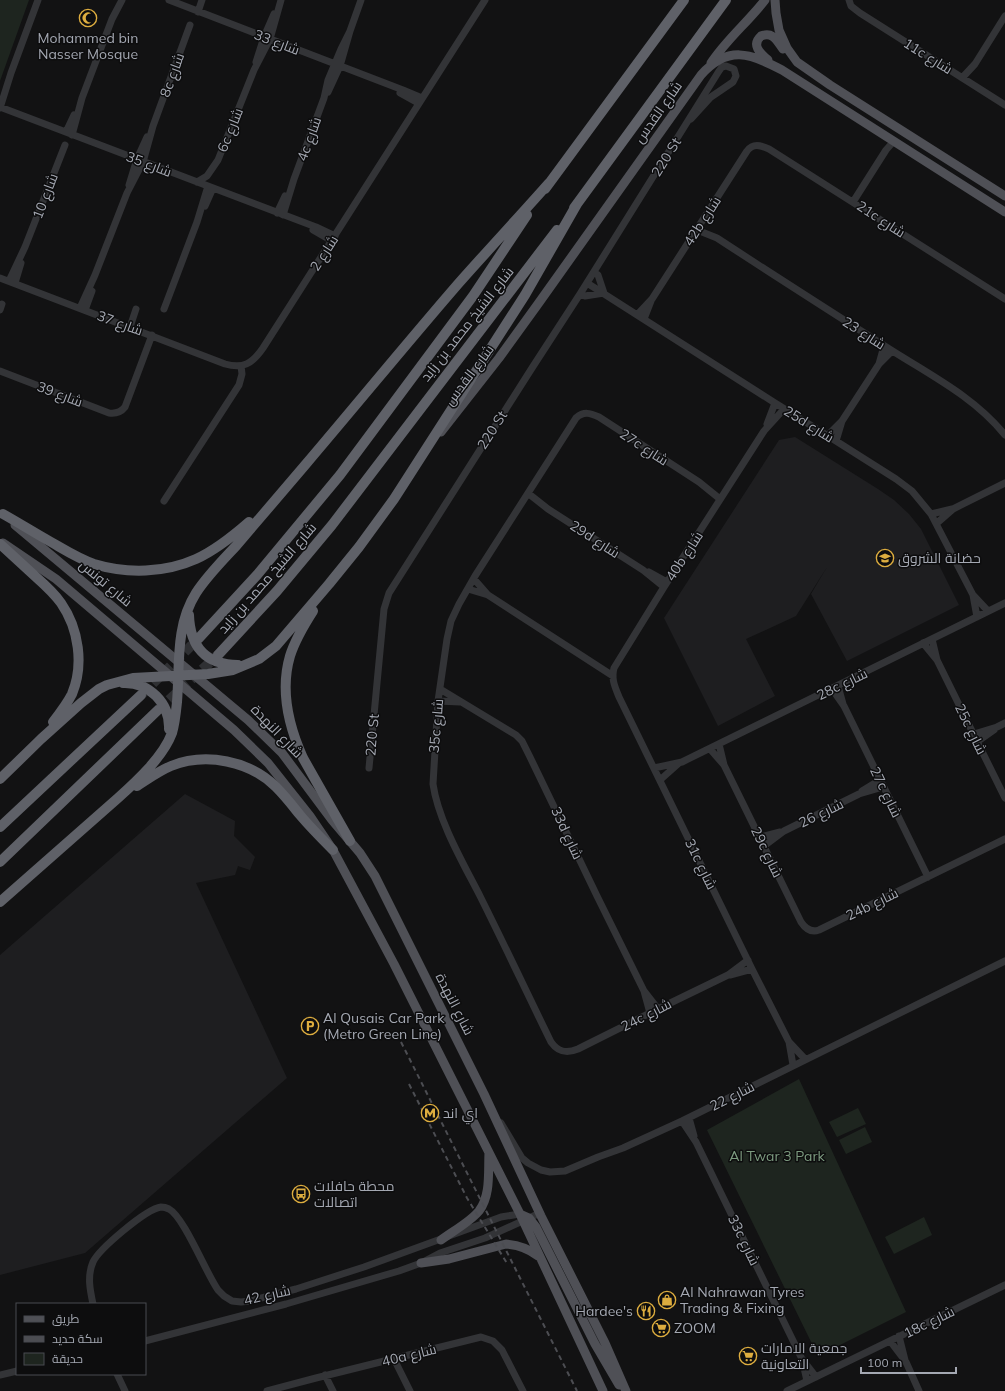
<svg xmlns="http://www.w3.org/2000/svg" width="1005" height="1391" font-family="Mulish,Cairo,sans-serif">
<rect width="100%" height="100%" fill="#121213"/>
<path fill="#1e1e20" d="M795,437L878,489L894,500L909,514L921,529L959,605L847,661L811,594L827,567L796,616L746,639L775,696L718,726L664,618L779,440Z
M185,794L235,821L234,836L255,857L250,870L238,866L235,875L196,883L287,1078L85,1253L0,1275V955Z"/>
<path fill="#1e251f" d="M0,0H29L0,81Z
M799,1079L906,1312L818,1356L707,1130Z
M858,1108L866,1124L837,1137L829,1122Z
M865,1127L872,1142L846,1154L839,1140Z
M924,1217L932,1235L894,1254L885,1237Z"/>
<g fill="none" stroke-linecap="round" stroke-linejoin="round">
<path stroke="#2f3033" stroke-width="10" stroke-dasharray="10 5" stroke-linecap="butt" d="M142,694L199,638
M158,710L218,655"/>
<path stroke="#333437" stroke-width="7" d="M169,0L403,90L422,98
M849,0L851,6L860,13L1005,105
M198,12L202,0
M256,62L264,37L274,14
M962,78L975,64L1005,16
M328,92L340,66L350,31L361,0
M400,93L418,103
M0,107L316,227L335,236
M0,108L11,73L38,0
M66,132L74,115
M72,135L82,98L112,19L122,0
M197,182L207,176L218,160L254,70L270,39L281,0
M129,185L137,159L147,137
M853,202L886,150L894,141
M205,206L213,188
M277,213L285,196
M283,215L294,179L324,98L328,80L341,49L350,31
M313,230L332,241
M697,230L717,238C775,276 833,313 891,350C932,376 974,397 1005,435
M0,278L225,364C243,369 252,364 263,348L485,0
M9,281L25,247L65,145
M15,283L21,263
M587,283L775,403L836,441L896,479L912,491L931,514L973,595L988,611
M580,294L585,296L604,293L598,275L594,272
M80,308L95,275L127,193L143,162L153,126L190,25
M164,309L197,222L208,186
M0,310L2,304
M85,310L92,291
M637,315L652,299L747,151C753,143 760,145 769,149L1005,299
M644,319L651,301
M130,327L136,309
M879,364L884,346
M0,371L109,413C116,414 121,412 125,407L152,335
M784,409L764,431L664,587L614,668C611,679 615,687 619,697L752,969L789,1042L805,1059
M767,424L775,403
M828,435L842,421L879,364L892,351
M836,441L842,421
M529,494L548,509L643,570L664,587
M720,499L699,482L599,417C590,413 584,411 576,418L475,576L459,604L451,621L447,639L438,701L433,784C438,820 463,863 480,896C504,944 527,993 551,1042C558,1052 566,1054 578,1049L658,1009L728,975L748,960
M164,501L239,385L242,374L241,366
M931,514L952,509
M937,523L953,509L1005,483
M649,572L667,582
M474,579L488,595L613,676
M468,589L488,595
M973,595L977,617
M932,639L937,660L1005,798
M923,643L937,660
M838,686L843,704
M440,689L516,735L522,741L530,757L597,896L644,991L658,1009
M832,689L844,706L928,877
M438,701L460,702
M974,734L997,727L1005,723
M977,742L994,730
M719,744L724,765L801,922C805,928 811,933 819,930L1005,839
M710,749L724,765
M369,768L384,609L389,593L532,368L580,294L719,71L722,67L726,66L734,69L736,76L733,82L711,97L691,119
M654,768L682,762L1005,603
M660,780L678,764
M862,791L880,780
M760,837L780,832
M764,846L784,831L859,794L883,787
M730,975L752,969
M644,991L650,1013
M789,1042L793,1065
M689,1118L694,1136
M682,1121L696,1142L802,1359L816,1377
M501,1123L522,1158L528,1163L541,1170L550,1172L565,1171L598,1157L623,1148L682,1121L1005,961
M93,1304C90,1290 87,1276 93,1262C99,1249 146,1209 161,1207C163,1207 167,1208 169,1209C184,1217 206,1273 218,1290L224,1296L232,1301L241,1302L250,1301L296,1289L364,1267L501,1217L520,1214
M899,1336L905,1360
M145,1341L286,1304L399,1271L421,1263L440,1253L485,1238L540,1213
M890,1341L906,1362L919,1391
M394,1359L410,1391
M802,1359L807,1381
M117,1374L125,1391
M0,1375L17,1371
M325,1375L333,1391
M267,1391L316,1378L481,1337L493,1341L502,1350L523,1391
M787,1391L1005,1285"/>
<path stroke="#4f5056" stroke-width="9" d="M775,0L776,13L779,30L787,48L797,62L830,85L1005,196
M768,60C760,53 751,45 761,36C773,31 777,41 783,49
M711,63C726,40 748,22 765,0
M441,432L499,358L538,304L701,75C728,45 750,53 782,70L1005,212
M15,525L248,720L282,753L332,820L360,853L375,876L484,1094L541,1216L605,1343L626,1391
M3,543L56,579L234,730L268,763L310,816L333,850L394,964L520,1214L603,1391
M520,1214L529,1218L536,1227L595,1344L619,1385
M441,1240C453,1231 470,1222 479,1211C491,1195 488,1172 489,1153
M421,1263L449,1259L506,1244C519,1245 528,1248 538,1256"/>
<path stroke="#5f6168" stroke-width="10" d="M545,189L684,0
M574,208L726,0
M3,514C19,523 35,533 51,542C65,550 79,559 94,564C127,574 165,573 196,559C216,550 233,536 249,522
M0,544C12,555 24,566 36,577C45,585 54,593 61,603C79,629 84,665 72,694C67,704 60,713 53,722
M313,611C304,625 295,640 290,656C280,690 289,727 303,758L350,841
M189,615C190,646 205,665 238,665
M199,638L257,575L340,475L473,296L527,215
M218,655L277,591L332,525L557,230
M123,683C149,682 170,703 169,729
M0,779L41,739L81,703L99,689L107,685L133,678L208,674L233,670L259,659L276,646L329,584L359,547L394,499L525,295L577,204
M137,786C148,779 159,771 171,766C206,752 250,761 276,787C285,796 292,805 300,815C310,827 322,839 333,850
M0,827L141,695
M0,862L158,710
M0,902L118,798C137,781 163,757 172,733C175,723 176,712 177,702C180,666 175,626 196,593C207,576 222,561 236,546C259,519 283,491 306,464C357,404 407,343 458,284C488,250 519,217 549,183"/>
<path stroke="#4c4d52" stroke-width="2" stroke-dasharray="5 4" stroke-linecap="butt" d="M401,1042L577,1391
M409,1084L467,1198L508,1265"/>
</g>
<defs>
<symbol id="mosque-ring" viewBox="-11 -11 22 22"><circle r="9.5" fill="#0d0d0e" stroke="#ddad3f" stroke-width="1.5"/><path d="M3.5-4.9A6 6 0 1 0 3.5 4.9A5 5 0 1 1 3.5-4.9Z" fill="#ddad3f"/></symbol>
<symbol id="school-ring" viewBox="-11 -11 22 22"><circle r="9.5" fill="#0d0d0e" stroke="#ddad3f" stroke-width="1.5"/><path d="M0-5L7-2L0 1L-7-2ZM-4 1L0 2.5L4 1V4Q0 6-4 4Z" fill="#ddad3f"/></symbol>
<symbol id="parking-ring" viewBox="-11 -11 22 22"><circle r="9.5" fill="#0d0d0e" stroke="#ddad3f" stroke-width="1.5"/><path d="M-3.5-5.5H1a3.5 3.5 0 0 1 0 7H-1V5.5H-3.5ZM-1-3.4V-.6H.8a1.4 1.4 0 0 0 0-2.8Z" fill="#ddad3f"/></symbol>
<symbol id="metro-ring" viewBox="-11 -11 22 22"><circle r="9.5" fill="#0d0d0e" stroke="#ddad3f" stroke-width="1.5"/><path d="M-5.5 5V-5H-3L0 0L3-5H5.5V5H3V-.5L0 4L-3-.5V5Z" fill="#ddad3f"/></symbol>
<symbol id="bus-ring" viewBox="-11 -11 22 22"><circle r="9.5" fill="#0d0d0e" stroke="#ddad3f" stroke-width="1.5"/><path d="M-5-6H5V4H4V6H2V4H-2V6H-4V4H-5ZM-3.5-4V0h7V-4ZM-3.5 1.2v1.5H-2V1.2ZM2 1.2v1.5H3.5V1.2Z" fill="#ddad3f"/></symbol>
<symbol id="shop-ring" viewBox="-11 -11 22 22"><circle r="9.5" fill="#0d0d0e" stroke="#ddad3f" stroke-width="1.5"/><path d="M-5-2.5h2.3a2.7 3.5 0 0 1 5.4 0H5L5.5 6h-11ZM-1.5-2.5h3a1.5 2.3 0 0 0-3 0Z" fill="#ddad3f"/></symbol>
<symbol id="restaurant-ring" viewBox="-11 -11 22 22"><circle r="9.5" fill="#0d0d0e" stroke="#ddad3f" stroke-width="1.5"/><path d="M-5-6h1v4h1v-4h1v4h1v-4h1v5L-1.5 .5V6h-2V.5L-5-1ZM5-6V6H3V1.5H1.5Q1.5-4 5-6Z" fill="#ddad3f"/></symbol>
<symbol id="supermarket-ring" viewBox="-11 -11 22 22"><circle r="9.5" fill="#0d0d0e" stroke="#ddad3f" stroke-width="1.5"/><path d="M-6-5.5h2.5l.6 2H6L4.5 2H-2.5L-4.4-4H-6ZM-1.5 3.2a1.3 1.3 0 1 0 .1 0ZM3 3.2a1.3 1.3 0 1 0 .1 0Z" fill="#ddad3f"/></symbol>
</defs>
<g fill-rule="evenodd">
<use href="#mosque-ring" x="78" y="8" width="20" height="20"/>
<use href="#school-ring" x="875" y="548" width="20" height="20"/>
<use href="#parking-ring" x="300" y="1016" width="20" height="20"/>
<use href="#metro-ring" x="420" y="1103" width="20" height="20"/>
<use href="#bus-ring" x="291" y="1184" width="20" height="20"/>
<use href="#shop-ring" x="657" y="1290" width="20" height="20"/>
<use href="#restaurant-ring" x="636" y="1301" width="20" height="20"/>
<use href="#supermarket-ring" x="651" y="1318" width="20" height="20"/>
<use href="#supermarket-ring" x="738" y="1346" width="20" height="20"/>
</g>
<g text-anchor="middle" dominant-baseline="central" stroke-width="3" stroke-linejoin="round" paint-order="stroke">
<g font-size="14" fill="#a4a8b2" stroke="#0d0d0e" text-anchor="start">
<text x="88" y="38" text-anchor="middle">Mohammed bin<tspan x="88" dy="16">Nasser Mosque</tspan></text>
<text x="898" y="558">حضانة الشروق</text>
<text x="323" y="1018">Al Qusais Car Park<tspan x="323" dy="16">(Metro Green Line)</tspan></text>
<text x="443" y="1113">اي اند</text>
<text x="314" y="1186">محطة حافلات<tspan x="314" dy="16">اتصالات</tspan></text>
<text x="680" y="1292">Al Nahrawan Tyres<tspan x="680" dy="16">Trading &amp; Fixing</tspan></text>
<text x="633" y="1311" text-anchor="end">Hardee's</text>
<text x="674" y="1328">ZOOM</text>
<text x="761" y="1348">جمعية الامارات<tspan x="761" dy="16">التعاونية</tspan></text>
</g>
<g font-size="14" fill="#a4a8b2" stroke="#0d0d0e">
<text transform="translate(277 42) rotate(21)">شارع 33</text>
<text transform="translate(928 56) rotate(32)">11c شارع</text>
<text transform="translate(172 75) rotate(-70)">8c شارع</text>
<text transform="translate(658 112) rotate(-55)">شارع القدس</text>
<text transform="translate(230 130) rotate(-68)">6c شارع</text>
<text transform="translate(309 139) rotate(-70)">4c شارع</text>
<text transform="translate(666 157) rotate(-58)">220 St</text>
<text transform="translate(149 164) rotate(21)">شارع 35</text>
<text transform="translate(45 196) rotate(-69)">شارع 10</text>
<text transform="translate(881 219) rotate(33)">21c شارع</text>
<text transform="translate(702 221) rotate(-57)">42b شارع</text>
<text transform="translate(324 253) rotate(-57)">شارع 2</text>
<text transform="translate(120 323) rotate(20)">شارع 37</text>
<text transform="translate(467 324) rotate(-52)">شارع الشيخ محمد بن زايد</text>
<text transform="translate(864 333) rotate(33)">شارع 23</text>
<text transform="translate(469 375) rotate(-53)">شارع القدس</text>
<text transform="translate(60 394) rotate(21)">شارع 39</text>
<text transform="translate(809 424) rotate(32)">25d شارع</text>
<text transform="translate(492 430) rotate(-57)">220 St</text>
<text transform="translate(644 447) rotate(33)">27c شارع</text>
<text transform="translate(595 539) rotate(33)">29d شارع</text>
<text transform="translate(684 556) rotate(-57)">40b شارع</text>
<text transform="translate(267 578) rotate(-49)">شارع الشيخ محمد بن زايد</text>
<text transform="translate(106 583) rotate(40)">شارع تونس</text>
<text transform="translate(842 684) rotate(-26)">28c شارع</text>
<text transform="translate(436 726) rotate(-85)">35c شارع</text>
<text transform="translate(971 729) rotate(64)">25c شارع</text>
<text transform="translate(277 731) rotate(46)">شارع النهدة</text>
<text transform="translate(372 735) rotate(-85)">220 St</text>
<text transform="translate(886 792) rotate(64)">27c شارع</text>
<text transform="translate(821 813) rotate(-26)">شارع 26</text>
<text transform="translate(567 833) rotate(65)">33d شارع</text>
<text transform="translate(767 852) rotate(64)">29c شارع</text>
<text transform="translate(701 864) rotate(64)">31c شارع</text>
<text transform="translate(872 904) rotate(-26)">24b شارع</text>
<text transform="translate(455 1004) rotate(63)">شارع النهدة</text>
<text transform="translate(646 1015) rotate(-27)">24c شارع</text>
<text transform="translate(732 1096) rotate(-27)">شارع 22</text>
<text transform="translate(744 1240) rotate(64)">33c شارع</text>
<text transform="translate(267 1295) rotate(-13)">شارع 42</text>
<text transform="translate(929 1322) rotate(-26)">18c شارع</text>
<text transform="translate(409 1355) rotate(-14)">40a شارع</text>
</g>
<g font-size="14" fill="#7d9b80" stroke="#0d0d0e">
<text x="777" y="1156">Al Twar 3 Park</text>
</g>
</g>
<rect x="16" y="1303" width="130" height="72" fill="#0d0d0e" stroke="#494b50"/>
<rect x="24" y="1316" width="20" height="6" fill="#4f5056" stroke="#494b50"/>
<text x="52" y="1323" font-size="12" fill="#a4a8b2">طريق</text>
<rect x="24" y="1336" width="20" height="6" fill="#4c4d52" stroke="#494b50"/>
<text x="52" y="1343" font-size="12" fill="#a4a8b2">سكة حديد</text>
<rect x="24" y="1353" width="20" height="12" fill="#1e251f" stroke="#494b50"/>
<text x="52" y="1363" font-size="12" fill="#a4a8b2">حديقة</text>
<path d="M861 1367v6h95v-6" fill="none" stroke="#a4a8b2" stroke-width="2"/>
<text x="867" y="1367" font-size="12" fill="#a4a8b2" stroke="#0d0d0e" stroke-width="3" paint-order="stroke">100 m</text>
</svg>
